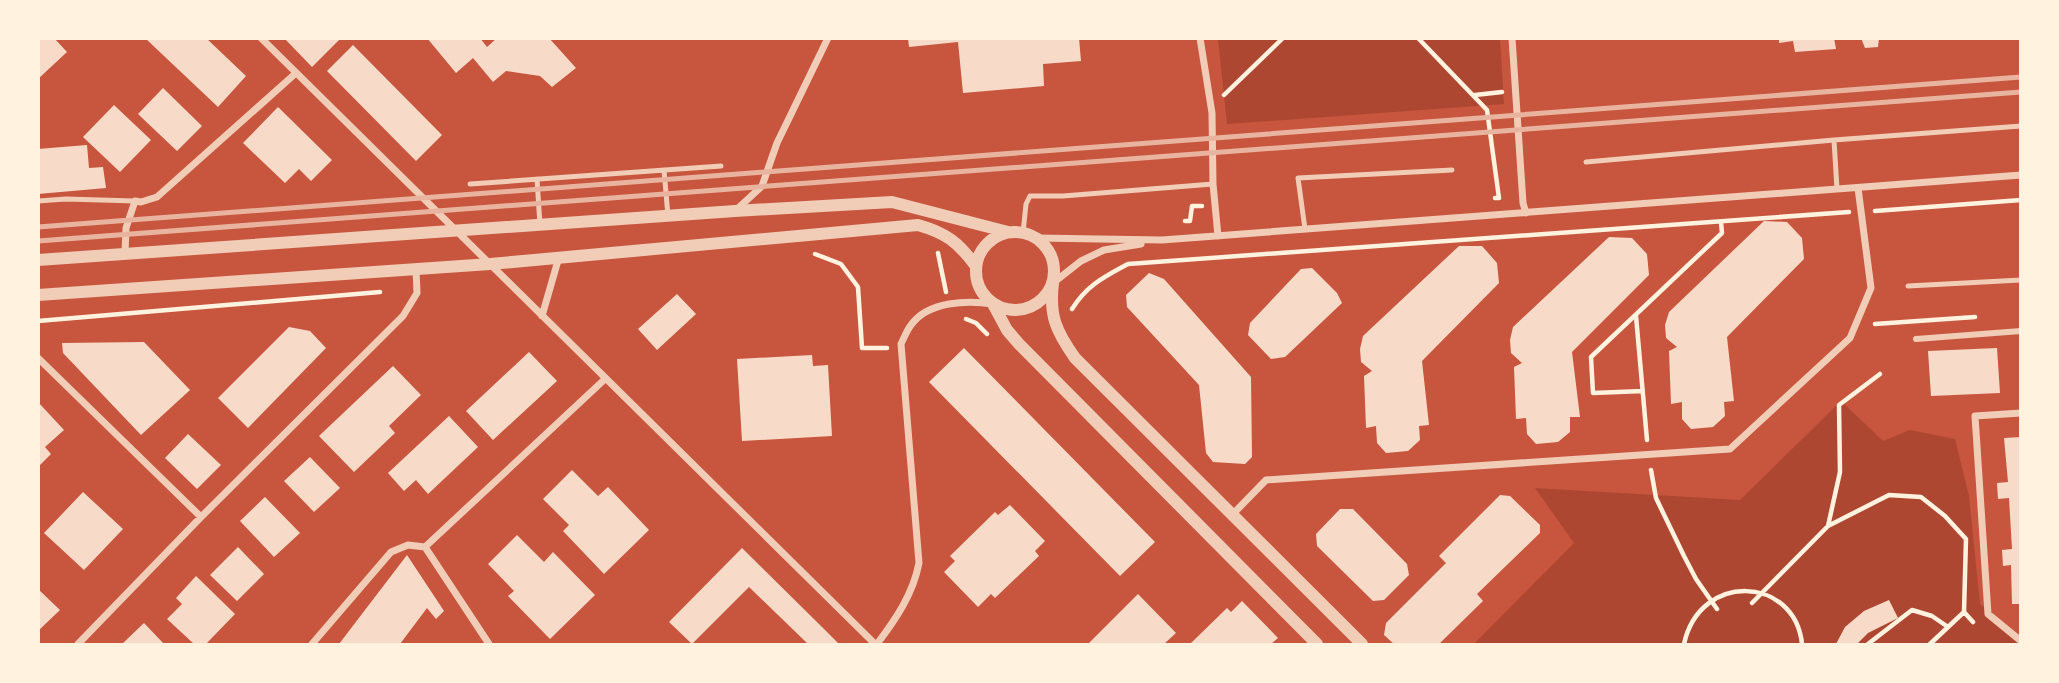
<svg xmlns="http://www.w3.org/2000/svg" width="2059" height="683" font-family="'Noto Sans',sans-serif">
<rect width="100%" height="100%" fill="#c8553d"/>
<path fill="#ae4732" d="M1218,39H1500L1504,104L1227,124Z
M1841,401L1883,441L1910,430L1955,439L1969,496L1980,604L2021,641L2020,644H1474L1574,543L1535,488L1740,500Z"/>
<path fill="#f7dbc8" d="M38,38H54L67,52L38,79Z
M145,38H206L246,76L218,107Z
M284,38H341L312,67Z
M427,38H480L487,47L497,38H549L576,68L552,87L540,76L506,71L493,82L473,58L456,73Z
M908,38H1079L1081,61L1043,64L1044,86L963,93L958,42L909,47Z
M1779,38H1834L1836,49L1795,52L1793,41L1779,43Z
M1861,38H1879L1878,47L1865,48Z
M353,45L442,135L416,161L327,71Z
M163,88L202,126L177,151L138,114Z
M114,105L151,140L120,172L83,137Z
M278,107L332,160L311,181L299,169L285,183L243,143Z
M87,145L89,168L103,167L106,188L38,194V149Z
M1764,221L1787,222L1802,238L1804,259L1727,337L1734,401L1724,402L1725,416L1713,427L1691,429L1682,419V402L1671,404L1669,351L1677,347L1666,338L1665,325L1669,312Z
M1609,237L1632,238L1647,254L1649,275L1572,352L1580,417H1570V432L1558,442L1536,444L1527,434L1526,418L1516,419L1514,367L1522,363L1511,353L1510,340L1513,327Z
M1459,246H1482L1497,263L1499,283L1422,361L1429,425L1419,426L1420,440L1408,451L1386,453L1377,443L1376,426L1366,428L1364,376L1372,371L1361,362L1360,349L1363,336Z
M1312,268L1337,293L1342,303L1285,357L1271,359L1248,335L1250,323L1301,269Z
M1149,273L1164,279L1251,377L1252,457L1245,464L1213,462L1206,453L1199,385L1127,307L1126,295Z
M677,294L696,314L657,350L638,329Z
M289,327L310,331L326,348L248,428L218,398Z
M144,342L190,390L141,435L63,353L62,343Z
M964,348L1155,542L1120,576L929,382Z
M1997,348L2000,393L1931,396L1928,351Z
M529,352L557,381L493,440L466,411Z
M812,355L813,366L828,365L832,436L742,441L737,359Z
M393,366L421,395L389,426L395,433L354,472L319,436Z
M38,402L64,430L45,447L51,454L38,467Z
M449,416L478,447L428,494L416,480L404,491L388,473Z
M188,434L221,465L197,489L165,458Z
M2021,437V604H2012L2011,565L2003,566L2002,550L2012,549L2009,498L1998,499L1997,483L2008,482L2004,438Z
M310,457L340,488L314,512L284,481Z
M572,470L598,496L608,487L649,530L604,574L563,531L569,525L543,499Z
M83,492L123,529L84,570L44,533Z
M1500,495L1510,496L1540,525V533L1477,594L1483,601L1439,644H1394L1384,635L1386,623L1446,563L1439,556Z
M265,497L300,533L274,557L240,521Z
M1010,505L1045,541L1035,551L1039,556L995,598L991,594L978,607L944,572L955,561L950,556L995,512L998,515Z
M1340,509H1353L1407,564L1409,575L1384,600L1373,601L1317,546L1316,534Z
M517,535L544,562L553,552L595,595L550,639L508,596L514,591L488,564Z
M238,547L264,574L237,601L210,575Z
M742,548L822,627L839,644H808L749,587L692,644L669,622Z
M407,555L444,611L436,619L427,608L400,644H339Z
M196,576L235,614L206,644H194L167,619L182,604L176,598Z
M38,589L60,610L38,631Z
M1138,594L1176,633L1164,644H1088Z
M1889,600L1898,618L1868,633L1857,644H1836L1845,627L1864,611Z
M1242,601L1278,638L1271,644H1190L1227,608L1231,612Z
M144,623L164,644H122Z"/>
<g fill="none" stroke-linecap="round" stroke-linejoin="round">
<path stroke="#fff3e0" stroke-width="4.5" d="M1418,38L1487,110L1499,198H1495
M1224,95L1283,38
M1475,95L1502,92
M1875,211L2021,200
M1185,221H1190L1192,206H1202
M938,253L946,292
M815,254L841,264L858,287L862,348H887
M1072,309C1087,285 1104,277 1128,264L1849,212
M1636,316L1647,440
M966,319L976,323L987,334
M38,321L380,292
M1875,324L1975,317
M1643,391L1593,393L1591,357L1722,233L1721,222
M1651,470L1656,498L1684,556L1696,579L1717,609
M1828,526L1889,495L1921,497L1945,516L1966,539L1964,612
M1752,603L1828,526L1840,472L1839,405L1880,374
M1684,644C1700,571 1795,576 1802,644
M1868,644L1912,610L1932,616L1948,627
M1930,644L1964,612L1973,622"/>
<path stroke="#f1ccb7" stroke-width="5" d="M1834,140L1837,189
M1586,162L1834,140L2021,126
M664,170L668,216
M537,179L540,225
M470,184L721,166
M38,201L66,199L135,201
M1305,229L1298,178L1452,170
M1023,233L1026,204L1030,196H1063L1213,184
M1908,286L2021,280"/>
<path stroke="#f1ccb7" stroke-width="6" d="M1916,339L2021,331"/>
<path stroke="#f1ccb7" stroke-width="7" d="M261,38L875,644
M1200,38L1212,113L1213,184L1218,236
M1512,38L1523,203L1526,213
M735,211L762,186L777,143L828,38
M1037,238L1162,240L2021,175
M125,253L126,228L135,201L141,202L157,197L296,73
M1053,283L1081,261L1104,250L1141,244
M542,316L559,257
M38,358L201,517
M2021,413L1975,416L1988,614L2021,641
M1232,515L1266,480L1730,449L1850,338L1871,288L1858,188
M425,547L489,644
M78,644L201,517L403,316L417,293L416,269
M312,644L391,552L408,545L425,547L605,379
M877,644C896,619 913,594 919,563L901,344C904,338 907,330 911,325C928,301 968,300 993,304"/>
<path stroke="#f1ccb7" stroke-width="12" d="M976 271a39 39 0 1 1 78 0a39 39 0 1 1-78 0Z
M38,260L735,211L892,202L1008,232
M1053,283C1049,316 1056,331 1075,358L1362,644
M38,295L490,264L918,225C946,233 958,242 975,265
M993,304L1007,330L1019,344L1317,644"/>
<path stroke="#e9b49f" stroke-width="5" d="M38,227L2021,77
M38,241L2021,92"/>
</g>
<rect width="2059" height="683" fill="none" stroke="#fff3e0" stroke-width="80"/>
</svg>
